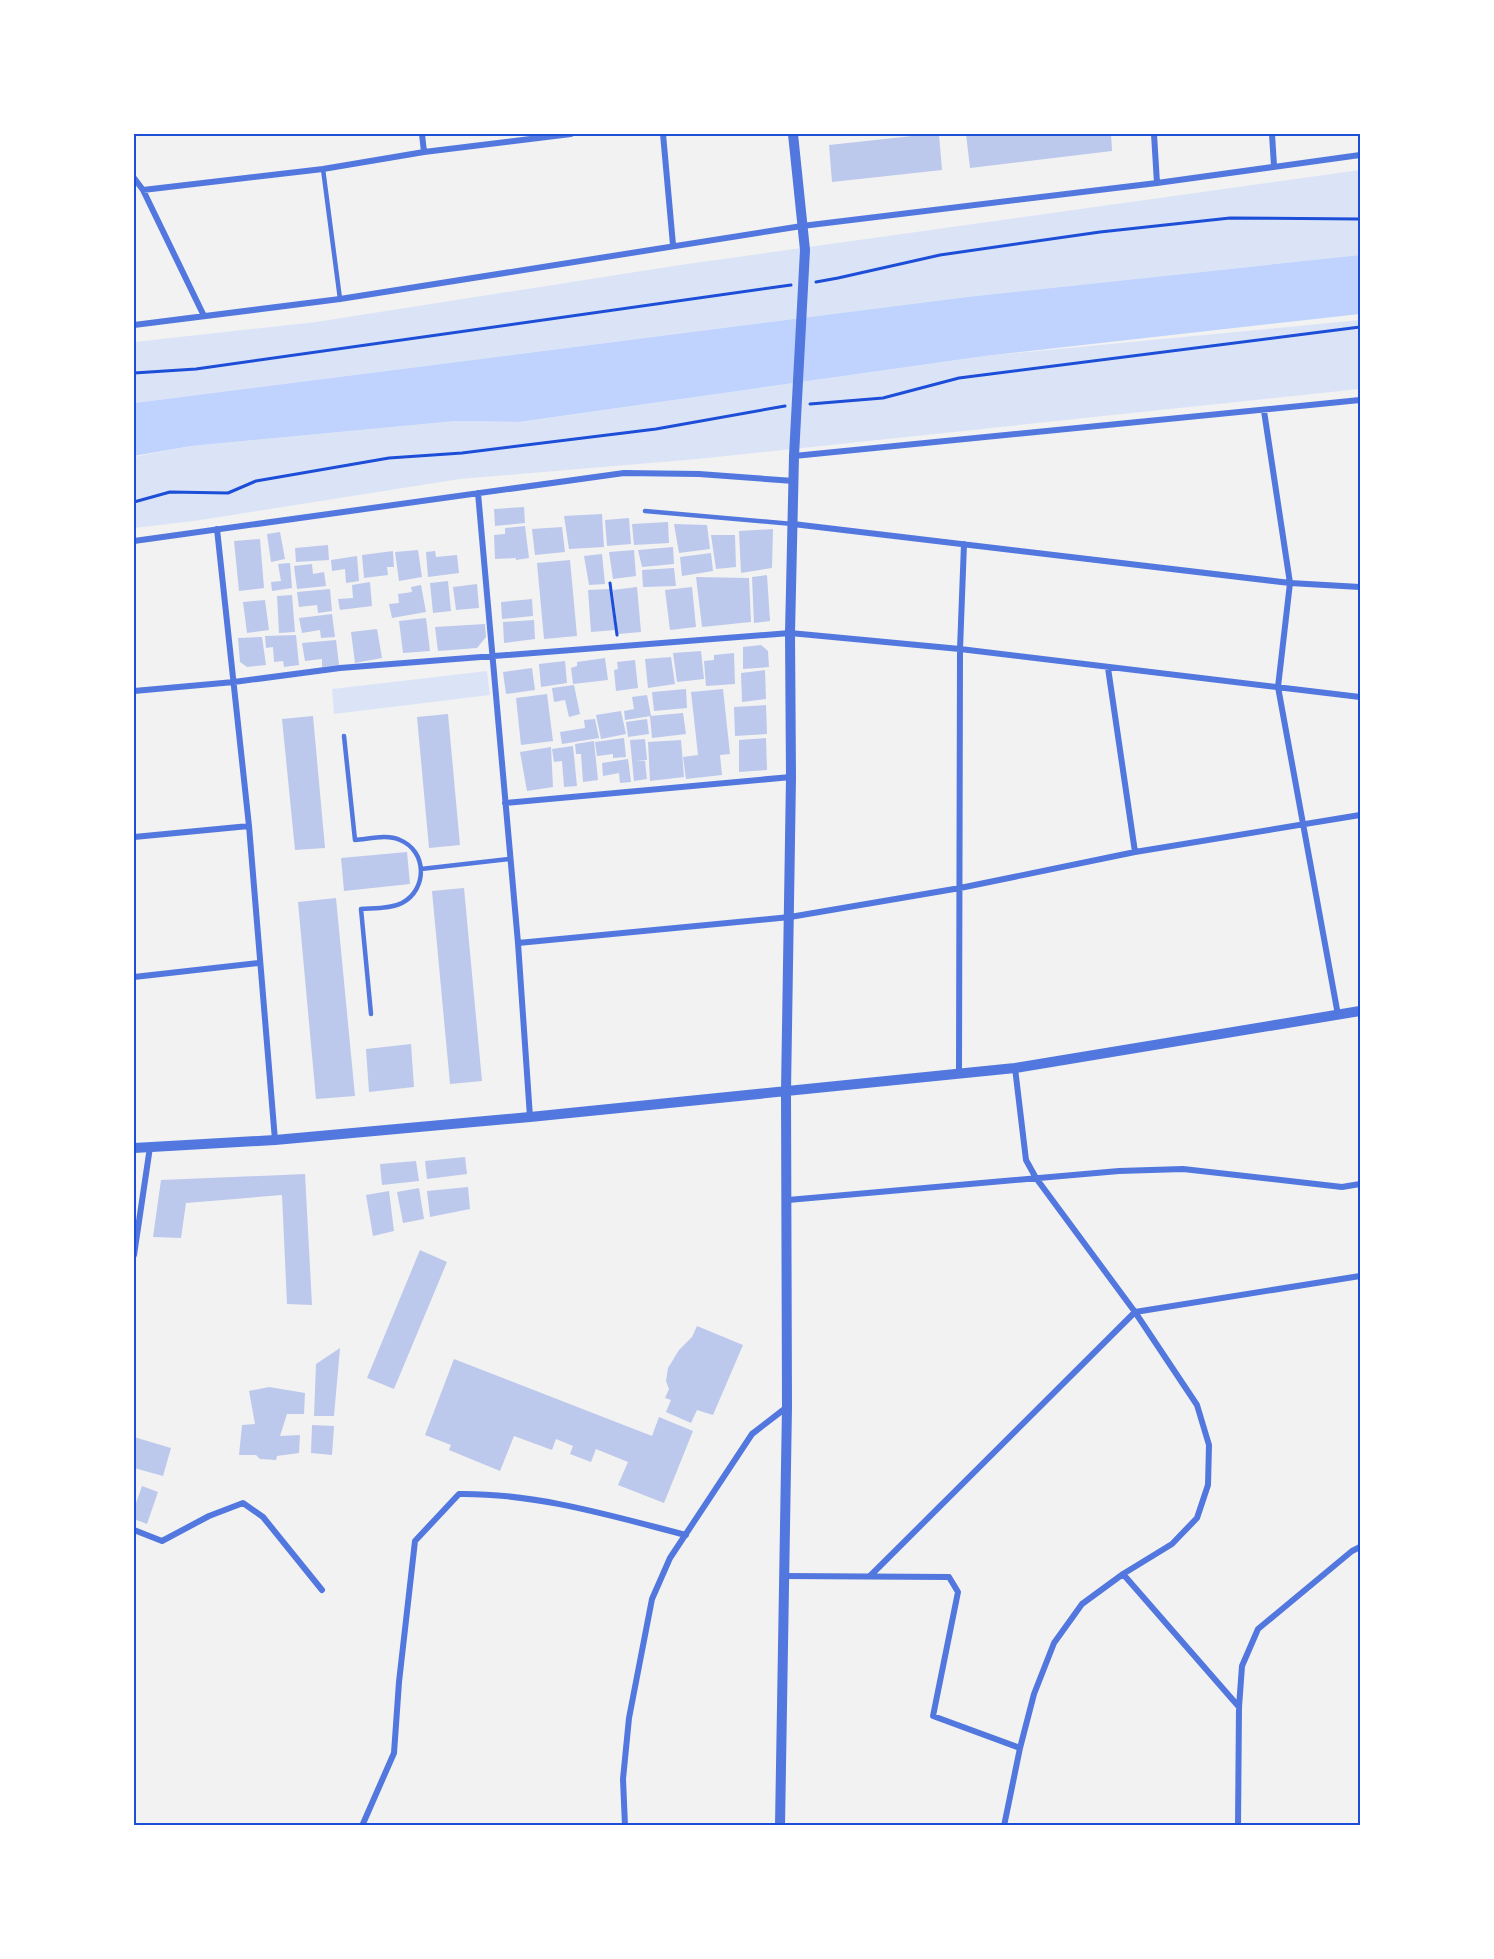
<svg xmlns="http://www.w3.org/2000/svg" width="1494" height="1959" font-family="Karla,sans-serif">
<rect width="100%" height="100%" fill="#f2f2f2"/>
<path fill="#dbe4f7" d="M1360,170V255L967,297L134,403V342L316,322L680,265Z
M1360,320V389L698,459L460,479L194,521L134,528V457L191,446L456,421L520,422L985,356Z
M487,671L490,695L334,714L332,689Z"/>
<path fill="#bfd3fe" d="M1360,255V314L985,356L519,422L456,421L191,446L134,456V403L967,297Z"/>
<path fill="#bdc9ec" d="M931,134H939L942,170L832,182L829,145Z
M966,134H1111L1112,151L970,168Z
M524,507L525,523L495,526L494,509Z
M602,514L604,547L569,549L564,516Z
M629,518L631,544L607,546L605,520Z
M668,522L669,543L634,545L632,524Z
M674,524L707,525L710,549L679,553Z
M525,526L529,558L516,560V558L495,559L494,535L505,534V528Z
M562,527L565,552L535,555L532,529Z
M773,529L772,568L741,573L739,531Z
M280,532L285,559L271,562L267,534Z
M711,535H735L736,567L716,569Z
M260,539L264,588L239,591L234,541Z
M328,545L329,560L296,562L295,548Z
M673,547L674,564L642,567L638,550Z
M418,550L422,577L399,581L395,552Z
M634,550L636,576L613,579L609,552Z
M393,551L394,567H387L388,575L364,578L362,555Z
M435,551L436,557L457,555L459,573L428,577L426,552Z
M711,553L713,571L682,576L680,557Z
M602,554L605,584L589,585L584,556Z
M357,556L359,581L346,583L345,569L332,571L331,560Z
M570,560L577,636L544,639L537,563Z
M290,563L292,588L272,591L271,582L281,581L278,564Z
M312,564L313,574L324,572L326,586L297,589L294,566Z
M674,568L676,586L643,587L642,570Z
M767,575L770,621L754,623L752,577Z
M696,577L749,578L751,622L702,627Z
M448,581L451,611L433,613L430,583Z
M370,582L372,606L340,610L338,599L353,598L352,585Z
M477,584L479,608L456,610L453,587Z
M421,585L426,612L392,618L389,604L399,603L398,594L412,592L411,587Z
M637,587L641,632L618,634L613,590Z
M692,587L696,627L670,630L665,590Z
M330,589L332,611L318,613L317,605L299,607L297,592Z
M610,589L615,630L591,632L588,590Z
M292,595L295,632L279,633L277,596Z
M532,599L533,616L502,619L501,602Z
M265,600L269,630L247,633L243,602Z
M332,614L335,637L321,638L320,630L302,633L299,618Z
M426,618L430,651L403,653L399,621Z
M534,620L535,639L504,643L503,622Z
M485,624L486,637L477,648L438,651L435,627Z
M377,629L382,658L355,663L351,632Z
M296,635L299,665L284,667L283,661L274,662L273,647L266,648L265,636Z
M262,637L266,665L247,667L240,662L238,638Z
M336,640L339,665L322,667V659L305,661L302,643Z
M761,645L768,651L769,667L743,669V647Z
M701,651L704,679L677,682L673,653Z
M734,653L735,684L706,686L704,661L714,660V655Z
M671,657L675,684L648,688L645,659Z
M605,658L608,680L573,684L571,668L577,666V662Z
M635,660L638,688L616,691L614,670L618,669L617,662Z
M565,661L567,683L541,687L539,664Z
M532,668L535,690L506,694L503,672Z
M765,670L766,699L742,702L741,673Z
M574,685L580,714L569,717L565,700L554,702L552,688Z
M686,689L687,708L654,711L652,692Z
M723,689L730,754L720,755L722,775L686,779L683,757L698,755L691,692Z
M547,694L553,741L521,745L516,698Z
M647,695L651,716L625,720L624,711L634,709L632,697Z
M766,705L767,734L735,736L734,707Z
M621,711L626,734L601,739L596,715Z
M683,713L686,734L652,738L650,716Z
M448,714L460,845L429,848L417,717Z
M313,716L325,848L295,850L282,719Z
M595,719L599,738L562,744L560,732L585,728L584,720Z
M647,719L649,734L628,737L626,722Z
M624,738L626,757L613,758V754L597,756L595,742Z
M766,738L767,770L739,772V740Z
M645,739L647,760L636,761H645L647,779L634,781L630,740Z
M681,740L684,777L650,781L648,742Z
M594,741L598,780L583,782L581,754H576L575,744Z
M573,746L577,786L564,787L562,761L554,762L552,749Z
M551,747L553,787L527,791L520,752Z
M628,759L631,782L620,783L619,773L603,776L602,763Z
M407,852L410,884L344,891L341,858Z
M464,888L482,1081L450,1084L432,891Z
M336,898L355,1096L316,1099L298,902Z
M411,1044L414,1087L369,1092L366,1049Z
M465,1157L467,1174L427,1179L425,1161Z
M416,1161L419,1181L382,1185L380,1164Z
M305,1174L312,1305L287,1304L282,1195L186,1203L181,1238L153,1237L161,1180Z
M468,1187L470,1209L430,1217L427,1191Z
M419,1188L424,1219L403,1223L397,1192Z
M389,1191L394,1231L373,1236L366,1195Z
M420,1250L447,1262L394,1389L367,1378Z
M697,1326L743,1345L713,1415L697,1410L691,1423L666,1412L671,1400L665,1398L669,1389L666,1381L668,1368L679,1350L692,1337Z
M340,1348L334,1416H314L316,1364Z
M454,1359L652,1436L659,1417L693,1431L664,1503L618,1485L628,1462L596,1449L591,1462L570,1454L573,1446L556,1439L552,1450L514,1436L500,1471L449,1450L451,1445L425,1435Z
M269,1387L305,1393L304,1414H287L280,1436L300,1435L299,1453L277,1456L276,1460L260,1459L256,1455H239L242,1425L255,1424L249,1391Z
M312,1425L334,1426L332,1455L311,1453Z
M134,1437L171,1448L163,1476L134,1468Z
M142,1486L158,1492L147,1524L134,1519V1502L136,1503Z"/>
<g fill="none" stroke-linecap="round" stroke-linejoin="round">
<path stroke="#1d4ed8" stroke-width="3" d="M816,282L838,278L940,255L1100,232L1230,218L1360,219
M134,373L196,369L791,285
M810,404L883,398L959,378L1360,327
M134,502L170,492L228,493L256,481L389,458L462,453L656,429L785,406
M610,583L617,635"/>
<path stroke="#5277de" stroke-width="4.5" d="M323,169L340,299
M645,511L793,524
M344,736L355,840C369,839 387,834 400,840C427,851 428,889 402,903C390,909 374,908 361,909L371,1014
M421,869L509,859"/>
<path stroke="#5277de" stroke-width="6" d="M422,134L424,152
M663,134L673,245
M1154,134L1157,183
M1272,134L1274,166
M134,178L143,190L204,316
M143,190L323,169L424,152L571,134
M134,325L340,299L802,226L1157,183L1360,155
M1264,411L1290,583L1278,687L1338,1015
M794,456L1360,400
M478,493L518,943L530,1117
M793,524L1290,583L1360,587
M217,529L249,826L275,1140
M134,541L624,473L699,474L794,481
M1108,668L1135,852
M134,691L234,682L340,668L790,633L960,649L1360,697
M505,803L791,777
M134,837L249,826
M518,943L790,917L960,888L1135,852L1360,815
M134,977L259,963
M959,1074L960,649L964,544
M788,1200L1119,1171L1183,1169L1342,1187L1360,1184
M134,1255L150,1147
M134,1530L162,1541L209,1516L243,1503L263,1517L322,1590
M1123,1574L1239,1707
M871,1575L1135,1312L1360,1276
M784,1576L949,1577L958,1592L933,1716L1020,1748
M362,1826L394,1753L399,1682L415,1541L459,1494C536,1493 612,1516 686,1535
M625,1826L623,1779L629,1718L652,1599L670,1558L752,1434L787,1407
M1004,1826L1020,1748L1034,1694L1054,1643L1082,1604L1123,1574L1172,1544L1197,1518L1208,1485L1209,1445L1197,1405L1135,1312L1036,1178L1026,1160L1015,1068
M1238,1826L1239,1707L1242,1666L1258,1629L1352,1551L1360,1547"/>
<path stroke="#5277de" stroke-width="10" d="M134,1148L275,1140L530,1117L1015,1068L1360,1011
M780,1826L787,1407L786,1091L791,777L790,633L794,456L805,250L793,134"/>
</g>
<rect width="1494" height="1959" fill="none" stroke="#ffffff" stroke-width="270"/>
<rect x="135" y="135" width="1224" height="1689" fill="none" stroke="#1d4ed8" stroke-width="2"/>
</svg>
